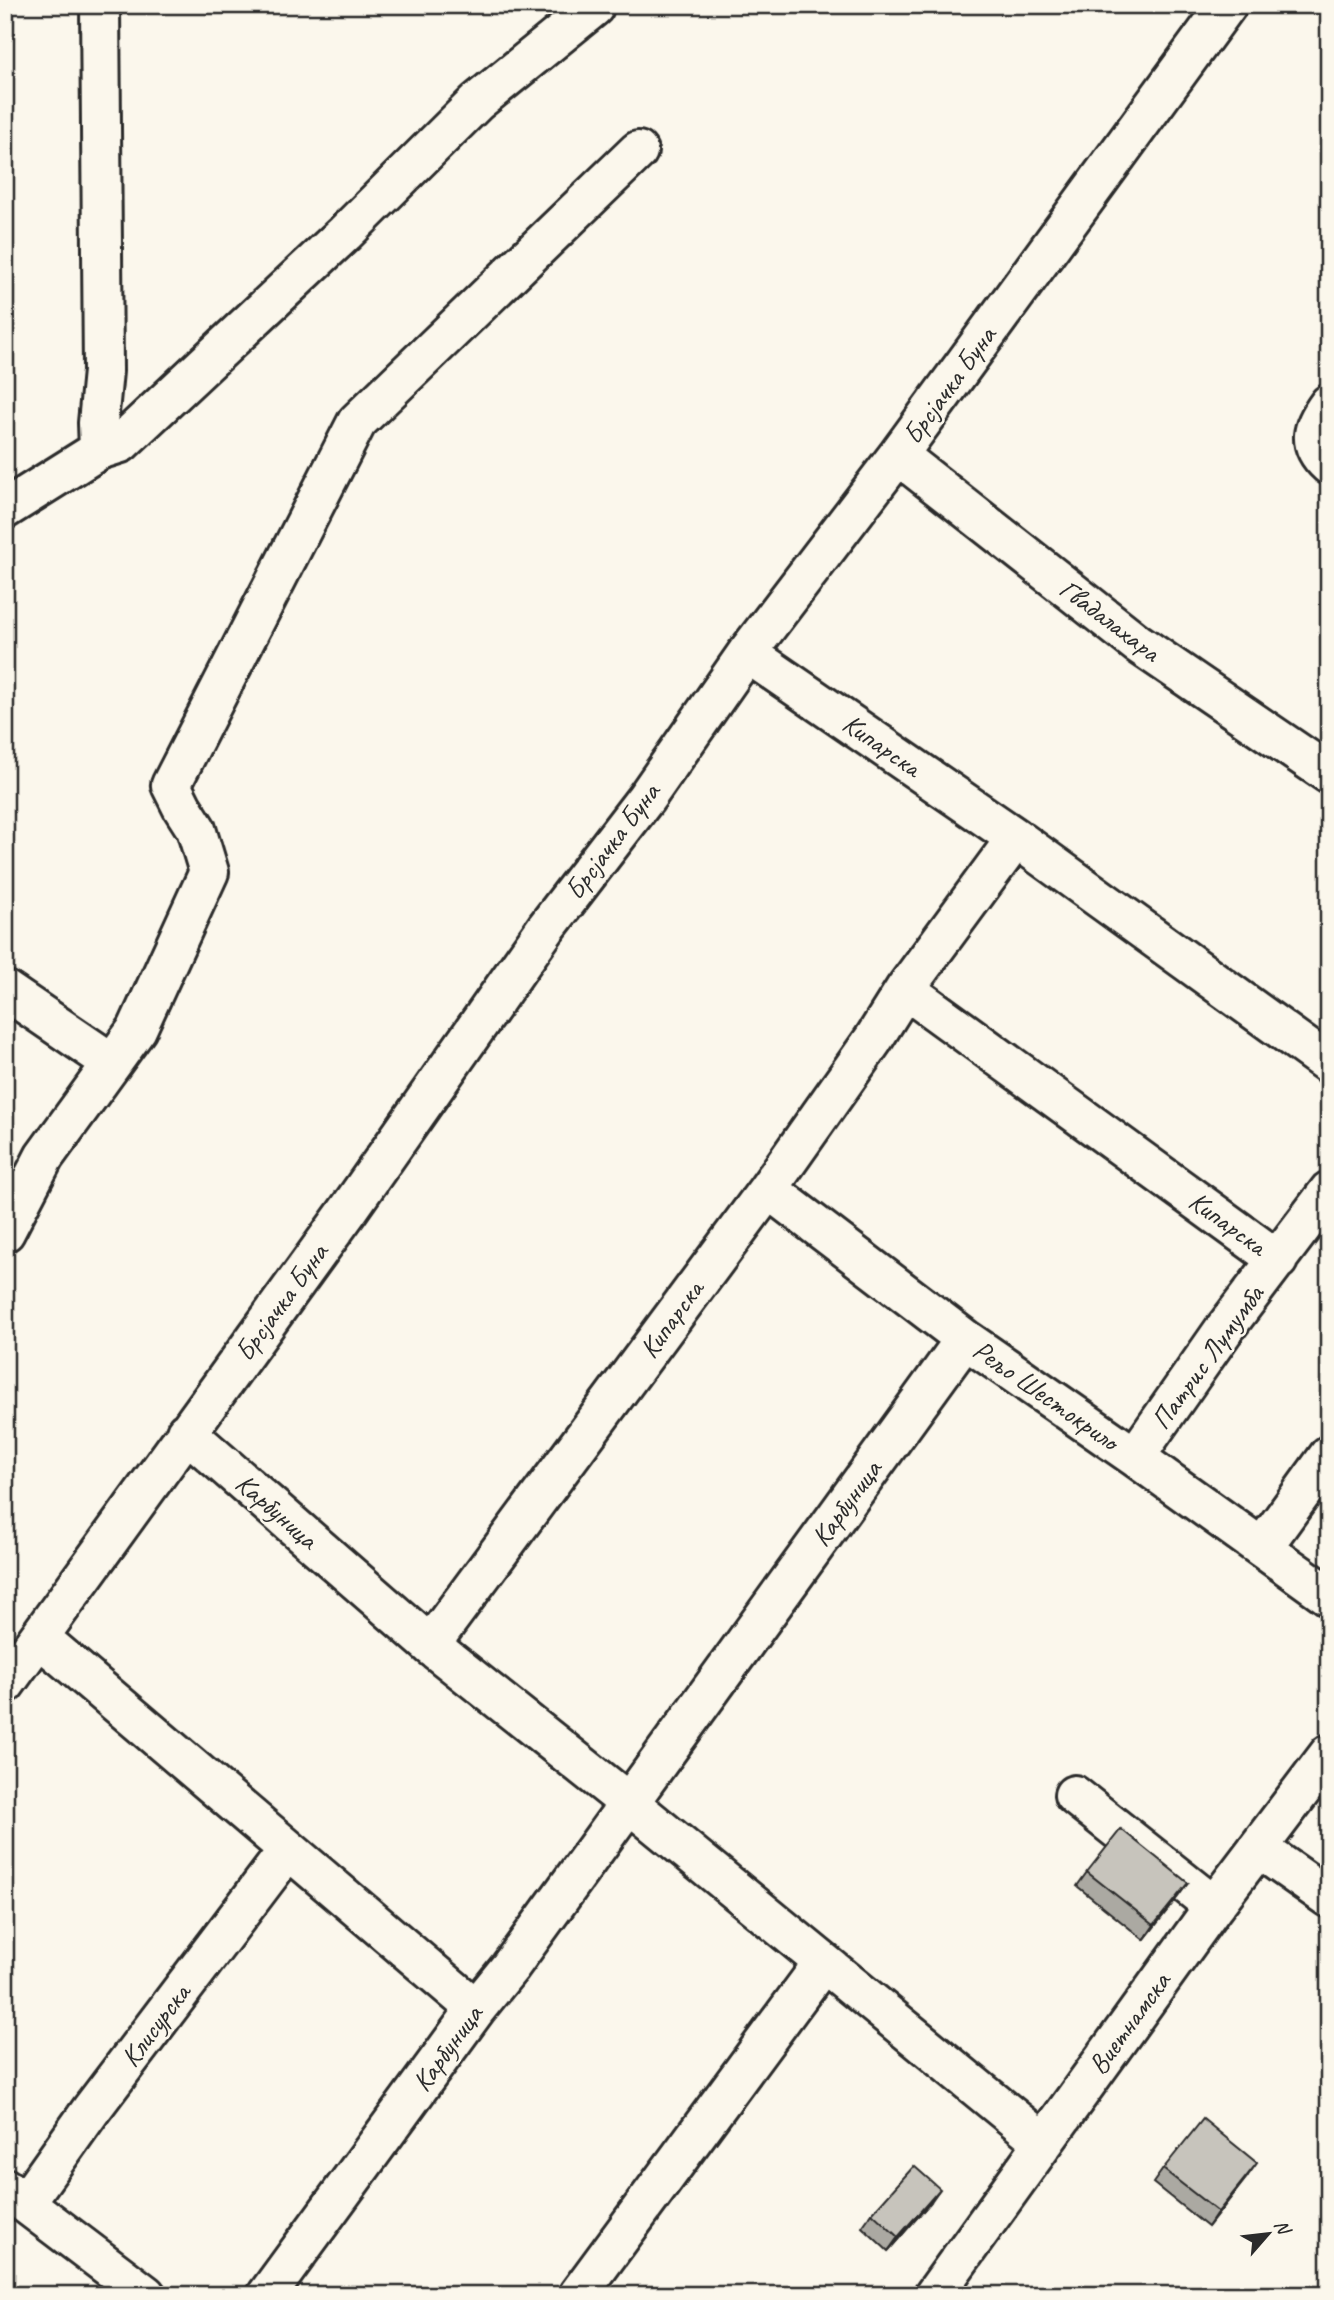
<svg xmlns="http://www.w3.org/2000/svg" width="1334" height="2300" font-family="Caveat,sans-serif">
<rect width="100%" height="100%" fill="#fbf7ec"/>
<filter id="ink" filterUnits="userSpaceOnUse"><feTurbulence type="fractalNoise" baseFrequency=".0143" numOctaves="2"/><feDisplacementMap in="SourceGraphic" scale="14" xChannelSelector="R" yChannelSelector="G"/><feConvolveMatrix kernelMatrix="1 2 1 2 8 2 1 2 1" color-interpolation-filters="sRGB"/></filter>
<g filter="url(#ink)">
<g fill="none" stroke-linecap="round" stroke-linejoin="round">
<defs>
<path id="minor" d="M1329,404C1312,427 1306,444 1329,465
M99,450L121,443L345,233L477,102L594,7
M898,455L1137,643L1329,774
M5,509L99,450L98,423L103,371L100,5
M747,653L1016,838L1329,1064
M905,989L1278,1260
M5,990L112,1063
M768,1189L965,1339L1135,1457L1329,1596
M5,1232L44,1157L137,1029L209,872L196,829L182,807L171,785L357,422L638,151
M186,1432L430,1645L629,1803L1043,2142
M1135,1457L1223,1331L1329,1191
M1262,1548L1329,1455
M40,1638L476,2009
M430,1645L768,1189L873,1040L905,989L1016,838
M5,1684L347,1212L546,928L646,798L747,653L898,455L1227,5
M1074,1795L1214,1906
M1258,1848L1329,1898
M5,2188L146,2295
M25,2203L91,2110L288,1850
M267,2295L476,2009L510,1967L965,1339
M578,2295L823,1963
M934,2295L1214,1906L1329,1754"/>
</defs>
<use href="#minor" stroke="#2b2b2b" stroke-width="44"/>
<use href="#minor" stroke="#fbf7ec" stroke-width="38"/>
</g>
<path fill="#aba9a2" stroke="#2b2b2b" stroke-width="2" d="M1087,1872L1188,1883L1144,1940L1077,1886Z
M1163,2169L1247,2177L1208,2227L1153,2183Z
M930,2203L888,2251L862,2227L872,2213Z"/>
<path fill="#8b8984" stroke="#2b2b2b" stroke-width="2" d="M1188,1883L1178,1897L1144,1940L1154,1925Z
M1257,2163L1247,2177L1208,2227L1218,2212Z
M940,2189L930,2203L888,2251L898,2237Z"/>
<path fill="#c7c4bc" stroke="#2b2b2b" stroke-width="2" d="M1121,1829L1188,1883L1154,1925L1087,1872Z
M1203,2119L1257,2163L1218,2212L1163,2169Z
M914,2166L940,2189L898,2237L872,2213Z"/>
</g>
<g text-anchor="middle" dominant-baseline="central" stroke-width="5" stroke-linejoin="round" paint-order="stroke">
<g font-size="28" fill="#2b2b2b" stroke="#fbf7ec">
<text transform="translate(949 385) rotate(-54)">Брсјачка Буна</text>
<text transform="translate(1110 620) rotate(37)">Гвадалахара</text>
<text transform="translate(882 745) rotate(35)">Кипарска</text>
<text transform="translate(612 841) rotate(-53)">Брсјачка Буна</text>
<text transform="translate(1228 1223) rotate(36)">Кипарска</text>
<text transform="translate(281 1302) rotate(-54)">Брсјачка Буна</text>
<text transform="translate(671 1319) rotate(-54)">Кипарска</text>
<text transform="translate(1207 1357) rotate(-54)">Патрис Лумумба</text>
<text transform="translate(1046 1395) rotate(35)">Рељо Шестокрило</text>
<text transform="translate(846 1503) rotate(-54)">Карбуница</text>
<text transform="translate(277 1511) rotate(41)">Карбуница</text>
<text transform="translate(1129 2023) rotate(-54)">Виетнамска</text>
<text transform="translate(155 2025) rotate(-53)">Клисурска</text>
<text transform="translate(447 2048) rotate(-54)">Карбуница</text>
</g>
</g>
<rect width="1334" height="2300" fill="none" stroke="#fbf7ec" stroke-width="28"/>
<rect x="14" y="14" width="1306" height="2272" fill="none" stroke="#2b2b2b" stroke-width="2.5" filter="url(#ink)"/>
<g transform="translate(1268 2234) rotate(62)" stroke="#fbf7ec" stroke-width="5" paint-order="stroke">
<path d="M0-5L12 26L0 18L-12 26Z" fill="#2b2b2b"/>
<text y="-10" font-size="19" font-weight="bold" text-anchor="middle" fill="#2b2b2b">N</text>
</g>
</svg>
